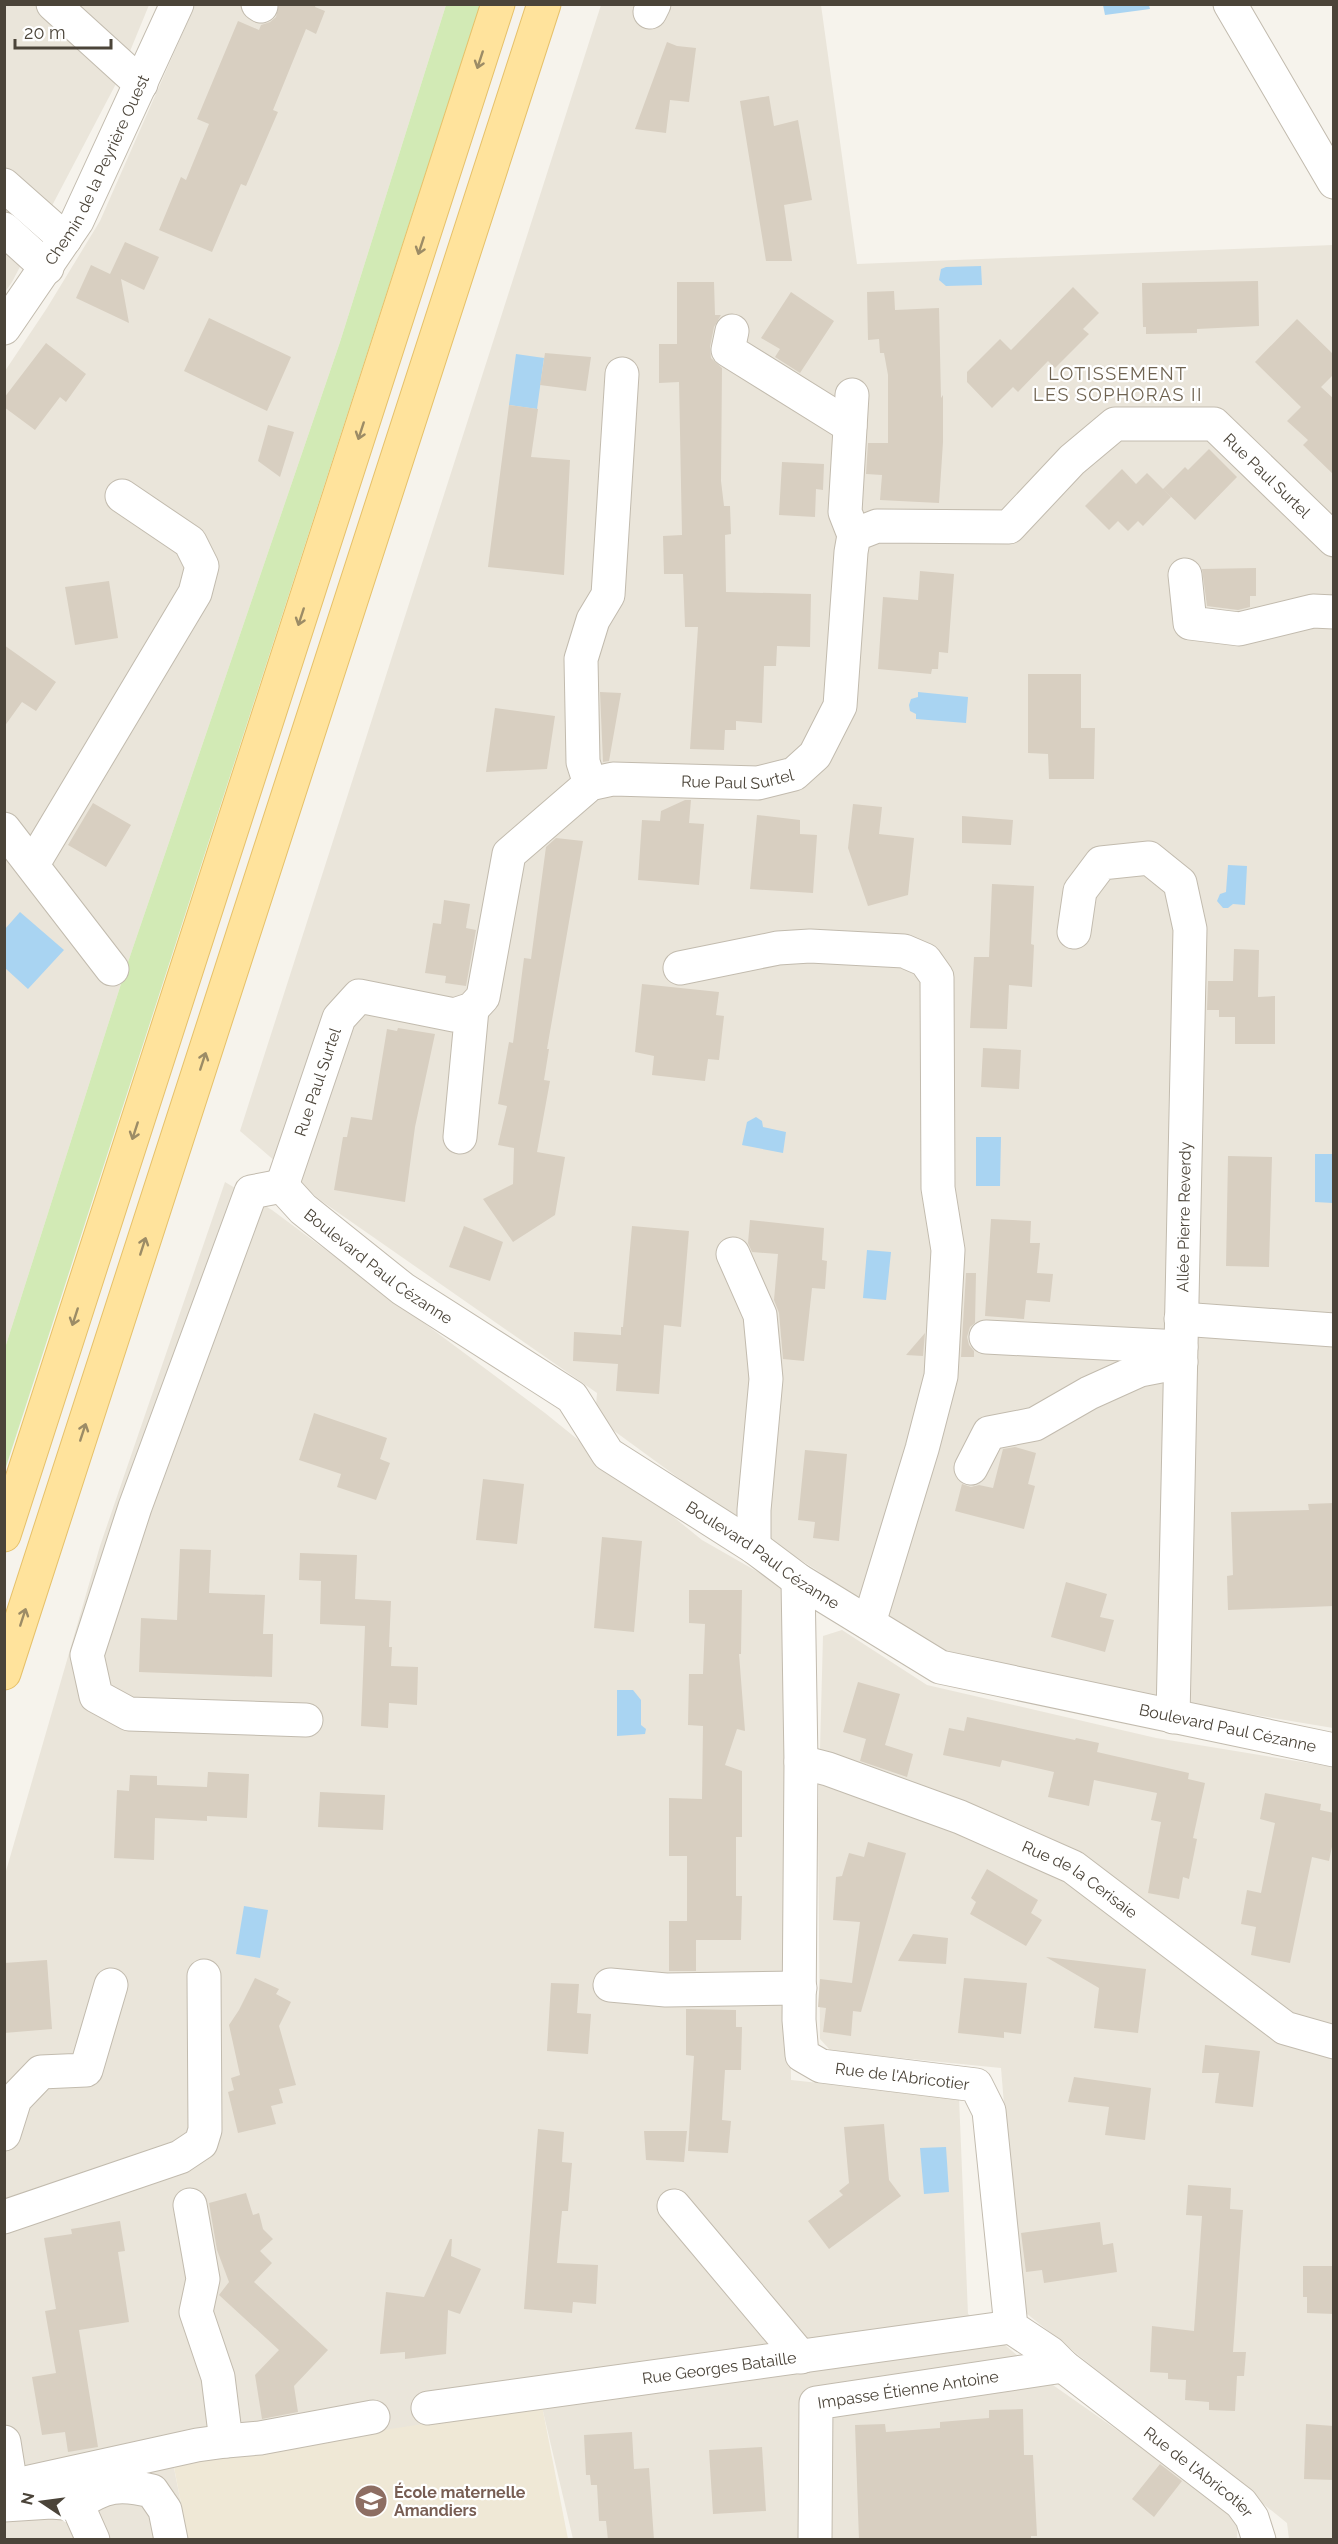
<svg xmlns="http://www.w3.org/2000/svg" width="1338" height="2544" font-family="Raleway,sans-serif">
<rect width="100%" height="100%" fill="#f6f3ec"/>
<path fill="#eae5da" d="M5,5H149L119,78L12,282L5,292Z
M195,5H446L340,342L127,965L5,1348V371L47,308L100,221Z
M601,5H821L857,264L1333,245V1728L1143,1696L942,1650L839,1589L821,1573L728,1514L595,1417L597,1393L320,1200L240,1131Z
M225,1182L272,1210L545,1413L702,1540L786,1588L791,2080L959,2098L968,2314L1050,2383L1150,2453L1238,2520L1237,2539H573L542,2407L173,2463L188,2539H5L4,1878L100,1546Z
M842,1630L927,1685L1156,1738L1333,1767V2539H1289L1287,2523L1021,2309L1001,2068L831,2051L820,2039L818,1827L823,1636Z"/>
<path fill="#efe8d6" d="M542,2406L568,2539H188L173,2462Z"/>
<path fill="#d2eab5" d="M446,5H480L5,1470V1348L127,965L340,342Z"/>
<path fill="#a9d4f2" d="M1103,5H1149L1150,9L1105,15Z
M981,266L982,285L946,286L939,280L941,269L946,267Z
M516,354L544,358L537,409L509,405Z
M918,692L968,697L966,723L916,719V714L910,711L909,705L911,699L918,697Z
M1228,865L1247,866L1245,905L1233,904L1228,908H1223L1217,901L1220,894L1226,892Z
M20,912L64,950L28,989L5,968V929Z
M756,1117L762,1121L763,1127L786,1132L783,1153L742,1145L747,1122Z
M976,1137H1001L1000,1186H976Z
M1315,1154H1333V1203L1315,1202Z
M867,1250L891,1252L886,1300L863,1298Z
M617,1690H633L641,1700V1725L646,1729L645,1734L617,1736Z
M244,1906L268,1910L260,1958L236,1954Z
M946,2147L949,2192L924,2194L920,2148Z"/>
<path fill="#d8cfc1" d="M279,4H316L315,7L325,11L316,34L306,29L273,110L278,112L246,186L241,184L212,252L159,230L181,177L186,180L209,124L197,119L238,21L259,30L261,25L270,22L276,17Z
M667,42L677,46L696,48L689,102L670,100L666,133L635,129Z
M769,96L774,126L798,120L812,200L784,205L792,261H766L740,101Z
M125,242L159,257L144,290L121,279L129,323L76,298L91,265L110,274Z
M1258,281L1259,326L1197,329V333L1146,334V327H1143L1142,283Z
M677,282H714L715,315H721L714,327L710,347L711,358L722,368L721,481L724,506H730L731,534L725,535L726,592L811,594L810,647L777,646L776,666H764L762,723L736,721V730H725L724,750L690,749L698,627H685L683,574H664L663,536L682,535L679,382L659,383V344H677Z
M1073,287L1099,313L1083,329L1089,334L1055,368L1048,361L1018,392L1013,387L992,408L967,382V372L1000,339L1011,350Z
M894,291L895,310L939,308L941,398L943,395V442L939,503L880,500L882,475L866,474L868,443H888V375L884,353H880L879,339L868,340L867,292Z
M791,292L834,321L800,373L775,357L780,349L761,338Z
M209,318L291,357L267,411L184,371Z
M1297,319L1334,355V374L1321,387L1334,399V475L1303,445L1308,440L1287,421L1301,407L1255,362Z
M46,343L86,374L66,402L60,397L35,430L4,407V398Z
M545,353L591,357L586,391L540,385Z
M509,405L538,409L531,457L570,460L564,575L488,567Z
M268,425L294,432L280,477L258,461Z
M1209,449L1237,477L1195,520L1163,489L1185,467L1188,470Z
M782,462L824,464L823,490L816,489L815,517L779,515Z
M1122,469L1136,484L1147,473L1171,497L1143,526L1138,521L1128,531L1118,521L1109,530L1085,506Z
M1256,568V596H1250V607L1238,610L1207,606L1202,569Z
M920,571L954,574L948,653L939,652L938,669H932L931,674L878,669L883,597L918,600Z
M109,581L118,638L75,645L65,587Z
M4,645L56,682L36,711L22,702L4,727Z
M1028,674H1081V728H1095L1094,779H1049L1048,754L1028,753Z
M600,692L621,693L609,761L603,762Z
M495,708L555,716L547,769L486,772Z
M685,800H691L689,823L704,824L699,885L638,880L642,820L660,821L661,811Z
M93,803L131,825L106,867L68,845Z
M853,804L882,807L879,834L914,838L908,895L868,906L848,848Z
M757,815L800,820V834L817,835L813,893L750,889Z
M962,816L1013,820L1011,845L962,843Z
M556,838L583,841L547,1049H549L544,1080L550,1081L537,1152L565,1157L555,1215L513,1242L483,1199L513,1184L514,1148L498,1145L507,1106L498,1104L509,1042L513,1043L524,958L531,959L546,847Z
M992,884L1034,886L1031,944L1034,945L1032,987L1009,985L1007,1029L970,1028L974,957H989Z
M444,900L470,904L466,928L476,930L466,986L445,983L446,976L425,973L433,923L441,924Z
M1234,949L1259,950L1258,997L1275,996V1044H1235V1017H1219V1010H1207L1208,981H1233Z
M642,984L719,992L716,1015L724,1016L719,1060L708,1059L705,1081L652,1075L654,1056L635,1052Z
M398,1028L435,1034L415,1127L405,1202L334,1190L343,1137H347L351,1117L372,1120L387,1029L397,1031Z
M983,1048L1021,1050L1019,1089L981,1087Z
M1228,1156L1272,1157L1269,1267L1226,1266Z
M991,1219L1031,1221L1030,1243H1040L1037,1273L1053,1274L1050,1302L1026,1300L1024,1319L985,1316Z
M750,1220L824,1228L822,1260L827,1261L825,1289L812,1288L804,1361L783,1359L779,1313L774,1300L778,1254L752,1252L748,1243Z
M464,1226L503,1242L490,1281L449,1267Z
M632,1226L689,1231L681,1327L664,1325L659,1394L616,1391L618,1364L573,1361L574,1332L621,1335V1327H623Z
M966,1273H976L975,1323L970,1327L967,1337L969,1345L974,1351V1357H961Z
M925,1333L923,1356L906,1355Z
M314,1413L387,1438L380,1459L390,1463L376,1500L337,1487L341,1474L299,1460Z
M1015,1447L1036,1453L1028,1484L1035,1486L1024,1529L955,1511L962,1484L971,1487L979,1485L993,1488L1003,1449Z
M805,1450L847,1454L839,1541L813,1538L815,1522L798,1520Z
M483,1479L524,1484L517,1544L476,1540Z
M1334,1503V1606L1228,1610L1227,1576L1233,1575L1231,1512L1309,1510L1308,1504Z
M602,1537L642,1541L634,1632L594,1628Z
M180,1549L211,1550L209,1593L265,1595L263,1634H273L272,1677L139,1672L141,1618L177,1620Z
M300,1553L357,1555L355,1599L391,1601L389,1647H392L391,1666L418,1667L417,1705L389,1703L388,1728L361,1726L365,1626L320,1624L321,1581L299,1580Z
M1066,1582L1107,1594L1100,1617L1114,1620L1105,1652L1051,1637Z
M689,1590H742L741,1654H739L745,1731L737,1729L725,1765L742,1771V1837H736V1896H742L741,1940H696V1971H669V1921H687V1856H669V1798L702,1799L703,1726L688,1725L689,1674H703L705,1624L689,1623Z
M858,1682L900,1694L885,1745L913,1754L907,1777L860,1761L866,1739L843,1732Z
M967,1717L1075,1740L1076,1738L1099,1743L1097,1752L1189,1773L1188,1779L1205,1783L1193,1838L1197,1839L1189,1879L1183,1877L1179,1899L1148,1893L1161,1822L1151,1820L1157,1793L1094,1780L1089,1806L1048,1797L1054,1772L1002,1760L1000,1767L943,1755L949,1728L964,1731Z
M208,1772L249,1774L247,1818L207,1816V1821L155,1818L154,1860L114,1858L117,1790L129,1791L130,1775L157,1776V1785L207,1787Z
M320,1792L385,1795L383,1830L318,1827Z
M1265,1793L1321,1804L1320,1810L1334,1813V1837L1329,1861L1312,1857L1290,1963L1251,1955L1256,1927L1241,1924L1247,1890L1261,1893L1275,1823L1260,1819Z
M868,1842L906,1853L861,2012L853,2011L851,2036L823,2032L826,2008L818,2007L820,1979L852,1983L860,1922L833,1920L836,1877L842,1876L849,1853L864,1857Z
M987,1869L1038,1900L1031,1913L1042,1920L1026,1946L970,1914L976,1902L971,1898Z
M913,1934L948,1938L946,1964L898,1961Z
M1046,1957L1146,1969L1138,2033L1094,2028L1099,1988Z
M47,1960L52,2029L4,2033V1963Z
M255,1978L279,1989L276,1994L291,2002L279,2026L296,2085L279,2089L283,2103L271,2106L276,2124L238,2133L228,2092L234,2090L231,2078L240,2075L229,2025L239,2010Z
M964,1978L1027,1983L1021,2034L1004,2032V2038L958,2033Z
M551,1983L579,1984L577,2013L591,2014L588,2054L547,2051Z
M686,2009L736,2010V2027H742L741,2070H725L722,2120L731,2121L728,2153L688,2151L694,2056L686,2055Z
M1205,2045L1260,2051L1253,2107L1215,2103L1219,2073H1202Z
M1074,2077L1151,2088L1145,2140L1105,2135L1109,2107L1068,2102Z
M884,2124L889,2180L901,2196L829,2249L808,2221L843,2195L839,2191L849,2183L844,2127Z
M538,2129L564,2132L562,2162L572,2163L568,2211H562L557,2263L598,2265L596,2304L573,2302L572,2313L524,2309Z
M644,2131H687L684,2162L646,2160Z
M1188,2185L1231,2188L1230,2209L1243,2210L1233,2352H1246L1244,2376H1237L1235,2411L1209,2410V2402L1185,2400L1186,2380L1168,2379V2373L1150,2372L1152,2326L1194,2331L1202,2216L1186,2215Z
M246,2193L253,2215L259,2213L263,2229L273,2239L260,2251L272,2263L254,2282L328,2350L294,2386L298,2412L262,2419L255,2375L279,2350L219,2295L229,2282L217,2250L209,2203Z
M120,2221L125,2251L118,2252L129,2322L79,2330L98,2447L68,2452L65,2432L42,2435L32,2377L56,2373L45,2311L56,2309L44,2238L72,2234L71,2229Z
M1100,2222L1103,2245L1113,2243L1117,2272L1044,2283L1042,2270L1026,2272L1021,2233Z
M450,2239H452L451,2256L481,2269L460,2314L448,2310L446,2354L405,2359V2352L380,2354L386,2292L424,2297Z
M1303,2266H1334V2314L1307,2313V2297H1303Z
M1023,2409L1024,2455H1033L1037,2536H1031V2540H859L855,2425L885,2424L886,2432L940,2428V2422L989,2418V2410Z
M1306,2424L1334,2426V2480L1304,2479Z
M632,2432L634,2469L649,2468L654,2540H608L606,2521H599L597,2485H591L590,2475H586L584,2435Z
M762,2447L766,2511L713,2514L709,2450Z
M1160,2464L1182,2481L1154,2517L1132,2499Z"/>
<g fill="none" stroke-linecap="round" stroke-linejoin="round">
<defs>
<g id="minor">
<path d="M53,4L141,84"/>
<path d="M258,4L261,6"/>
<path d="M1230,4L1334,182"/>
<path d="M650,12L654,4"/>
<path d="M4,185L65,239"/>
<path d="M4,229L47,268"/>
<path id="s1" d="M4,328L77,221L177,4"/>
<path d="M732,331L728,350L850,426"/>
<path d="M852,395L845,512L854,535"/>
<path d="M1185,575L1190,623L1239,629L1313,611L1334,612"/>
<path d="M590,784L583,762L581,659L593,620L608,595L622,374"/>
<path d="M4,829L112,969"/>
<path d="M33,864L195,593L202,566L190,542L122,496"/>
<path d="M1074,932L1080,891L1101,863L1149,858L1180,883L1190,929L1173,1717"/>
<path d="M680,968L778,948L810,946L904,951L925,960L937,977L938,1188L948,1250L941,1376L922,1449L869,1623"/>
<path d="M460,1137L472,1009"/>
<path id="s2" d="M282,1186L339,1018L359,996L454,1015L472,1009L483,997L509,854L590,784L613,779L758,783L794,774L815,755L840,706L851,552L854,535L877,526L1009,527L1072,460L1115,424H1214L1334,540"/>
<path id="s3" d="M282,1186L303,1209L403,1289L572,1397L608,1454L754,1547L798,1580L940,1667L1334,1750"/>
<path d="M282,1186L251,1192L135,1507L87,1655L96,1696L129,1714L306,1720"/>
<path d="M733,1254L760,1315L766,1379L754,1510V1547"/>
<path d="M1181,1319L1334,1330"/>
<path d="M986,1337L1181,1347"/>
<path d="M971,1468L989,1433L1035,1424L1089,1393L1140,1370L1181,1362"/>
<path id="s4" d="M798,1580L801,1762L799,2020L802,2055L821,2066L976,2085L989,2111L1011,2327L1050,2353L1063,2366L1241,2503L1252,2518L1259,2540"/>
<path id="s5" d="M801,1762L828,1769L960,1817L1073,1867L1285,2028L1334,2042"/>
<path d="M610,1985L666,1990L800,1988"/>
<path d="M4,2134L15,2099L41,2072L86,2070L111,1985"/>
<path d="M674,2206L801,2357"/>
<path d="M4,2217L180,2157L201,2143L205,2130L204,1976"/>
<path id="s6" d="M428,2408L1011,2327"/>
<path d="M226,2441L260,2438L373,2417"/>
<path d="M4,2442L11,2486L4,2488"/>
<path d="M11,2486L197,2445L226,2441L218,2377L196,2312L203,2279L190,2205"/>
<path d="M77,2504C105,2485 120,2483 152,2491L165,2510L171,2540"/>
<path d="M4,2505L51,2502L77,2504L93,2540"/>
<path id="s7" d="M815,2540L816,2403L1063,2366"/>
</g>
<path id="major" d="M4,1535L498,4
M4,1673L544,4"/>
</defs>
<use href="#minor" stroke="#c2bbae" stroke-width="35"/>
<use href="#major" stroke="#e6c16a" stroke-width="35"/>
<use href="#minor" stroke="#fff" stroke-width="33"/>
<use href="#major" stroke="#ffe39c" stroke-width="33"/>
</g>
<defs><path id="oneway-shaft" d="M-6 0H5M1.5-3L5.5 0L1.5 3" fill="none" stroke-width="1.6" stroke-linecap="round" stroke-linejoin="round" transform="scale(1.5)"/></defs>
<g stroke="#9c8c66">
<use href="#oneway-shaft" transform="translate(480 60) rotate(108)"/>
<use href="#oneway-shaft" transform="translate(421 246) rotate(108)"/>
<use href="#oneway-shaft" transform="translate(361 431) rotate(108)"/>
<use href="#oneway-shaft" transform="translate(301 617) rotate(108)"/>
<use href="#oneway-shaft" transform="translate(203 1061) rotate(-72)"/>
<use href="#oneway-shaft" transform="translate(135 1131) rotate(108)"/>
<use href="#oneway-shaft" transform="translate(143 1246) rotate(-72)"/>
<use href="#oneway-shaft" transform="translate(75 1317) rotate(108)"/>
<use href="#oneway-shaft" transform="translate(83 1432) rotate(-72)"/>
<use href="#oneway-shaft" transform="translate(23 1617) rotate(-72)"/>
</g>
<defs>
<symbol id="school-disc" viewBox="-11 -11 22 22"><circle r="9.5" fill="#8d6e63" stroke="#fff"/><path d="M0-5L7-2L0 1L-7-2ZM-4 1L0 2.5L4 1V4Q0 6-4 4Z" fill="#fff"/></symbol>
</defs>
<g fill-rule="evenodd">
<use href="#school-disc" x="352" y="2482" width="38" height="38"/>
</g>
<g text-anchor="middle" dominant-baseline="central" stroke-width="4.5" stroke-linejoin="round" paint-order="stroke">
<g font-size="16" fill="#4b4439" stroke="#fff">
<text stroke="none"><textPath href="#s1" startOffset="184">Chemin de la Peyrière Ouest</textPath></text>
<text stroke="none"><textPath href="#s2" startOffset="1530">Rue Paul Surtel</textPath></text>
<text stroke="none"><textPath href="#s2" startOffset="740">Rue Paul Surtel</textPath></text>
<text stroke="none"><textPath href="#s2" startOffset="110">Rue Paul Surtel</textPath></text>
<text transform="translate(1184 1217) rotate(-89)">Allée Pierre Reverdy</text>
<text stroke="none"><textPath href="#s3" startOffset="126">Boulevard Paul Cézanne</textPath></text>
<text stroke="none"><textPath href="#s3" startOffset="612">Boulevard Paul Cézanne</textPath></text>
<text stroke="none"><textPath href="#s3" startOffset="1116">Boulevard Paul Cézanne</textPath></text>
<text stroke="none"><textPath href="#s5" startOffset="304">Rue de la Cerisaie</textPath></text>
<text stroke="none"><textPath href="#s4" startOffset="579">Rue de l'Abricotier</textPath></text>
<text stroke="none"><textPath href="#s6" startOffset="294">Rue Georges Bataille</textPath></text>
<text stroke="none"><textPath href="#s7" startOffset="230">Impasse Étienne Antoine</textPath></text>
<text stroke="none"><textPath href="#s4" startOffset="1137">Rue de l'Abricotier</textPath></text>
</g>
<g font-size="16" font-weight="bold" fill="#785e54" stroke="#fff" text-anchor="start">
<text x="394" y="2492">École maternelle<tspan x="394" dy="18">Amandiers</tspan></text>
</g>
<g font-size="18" letter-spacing="1.5" fill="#6e6250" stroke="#fff">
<text x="1118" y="373">LOTISSEMENT<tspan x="1118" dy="21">LES SOPHORAS II</tspan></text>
</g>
</g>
<rect width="1338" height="2544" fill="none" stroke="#4b4439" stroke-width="12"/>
<g transform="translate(42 2502) rotate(283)" stroke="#ffffff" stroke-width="4.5" paint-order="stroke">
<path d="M0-4.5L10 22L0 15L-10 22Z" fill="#4b4439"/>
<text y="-9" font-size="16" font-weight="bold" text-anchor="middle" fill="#4b4439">N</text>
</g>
<path d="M15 39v9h96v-9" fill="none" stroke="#4b4439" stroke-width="3"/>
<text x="24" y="39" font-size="18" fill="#4b4439" stroke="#ffffff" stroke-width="4.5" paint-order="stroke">20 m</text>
</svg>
